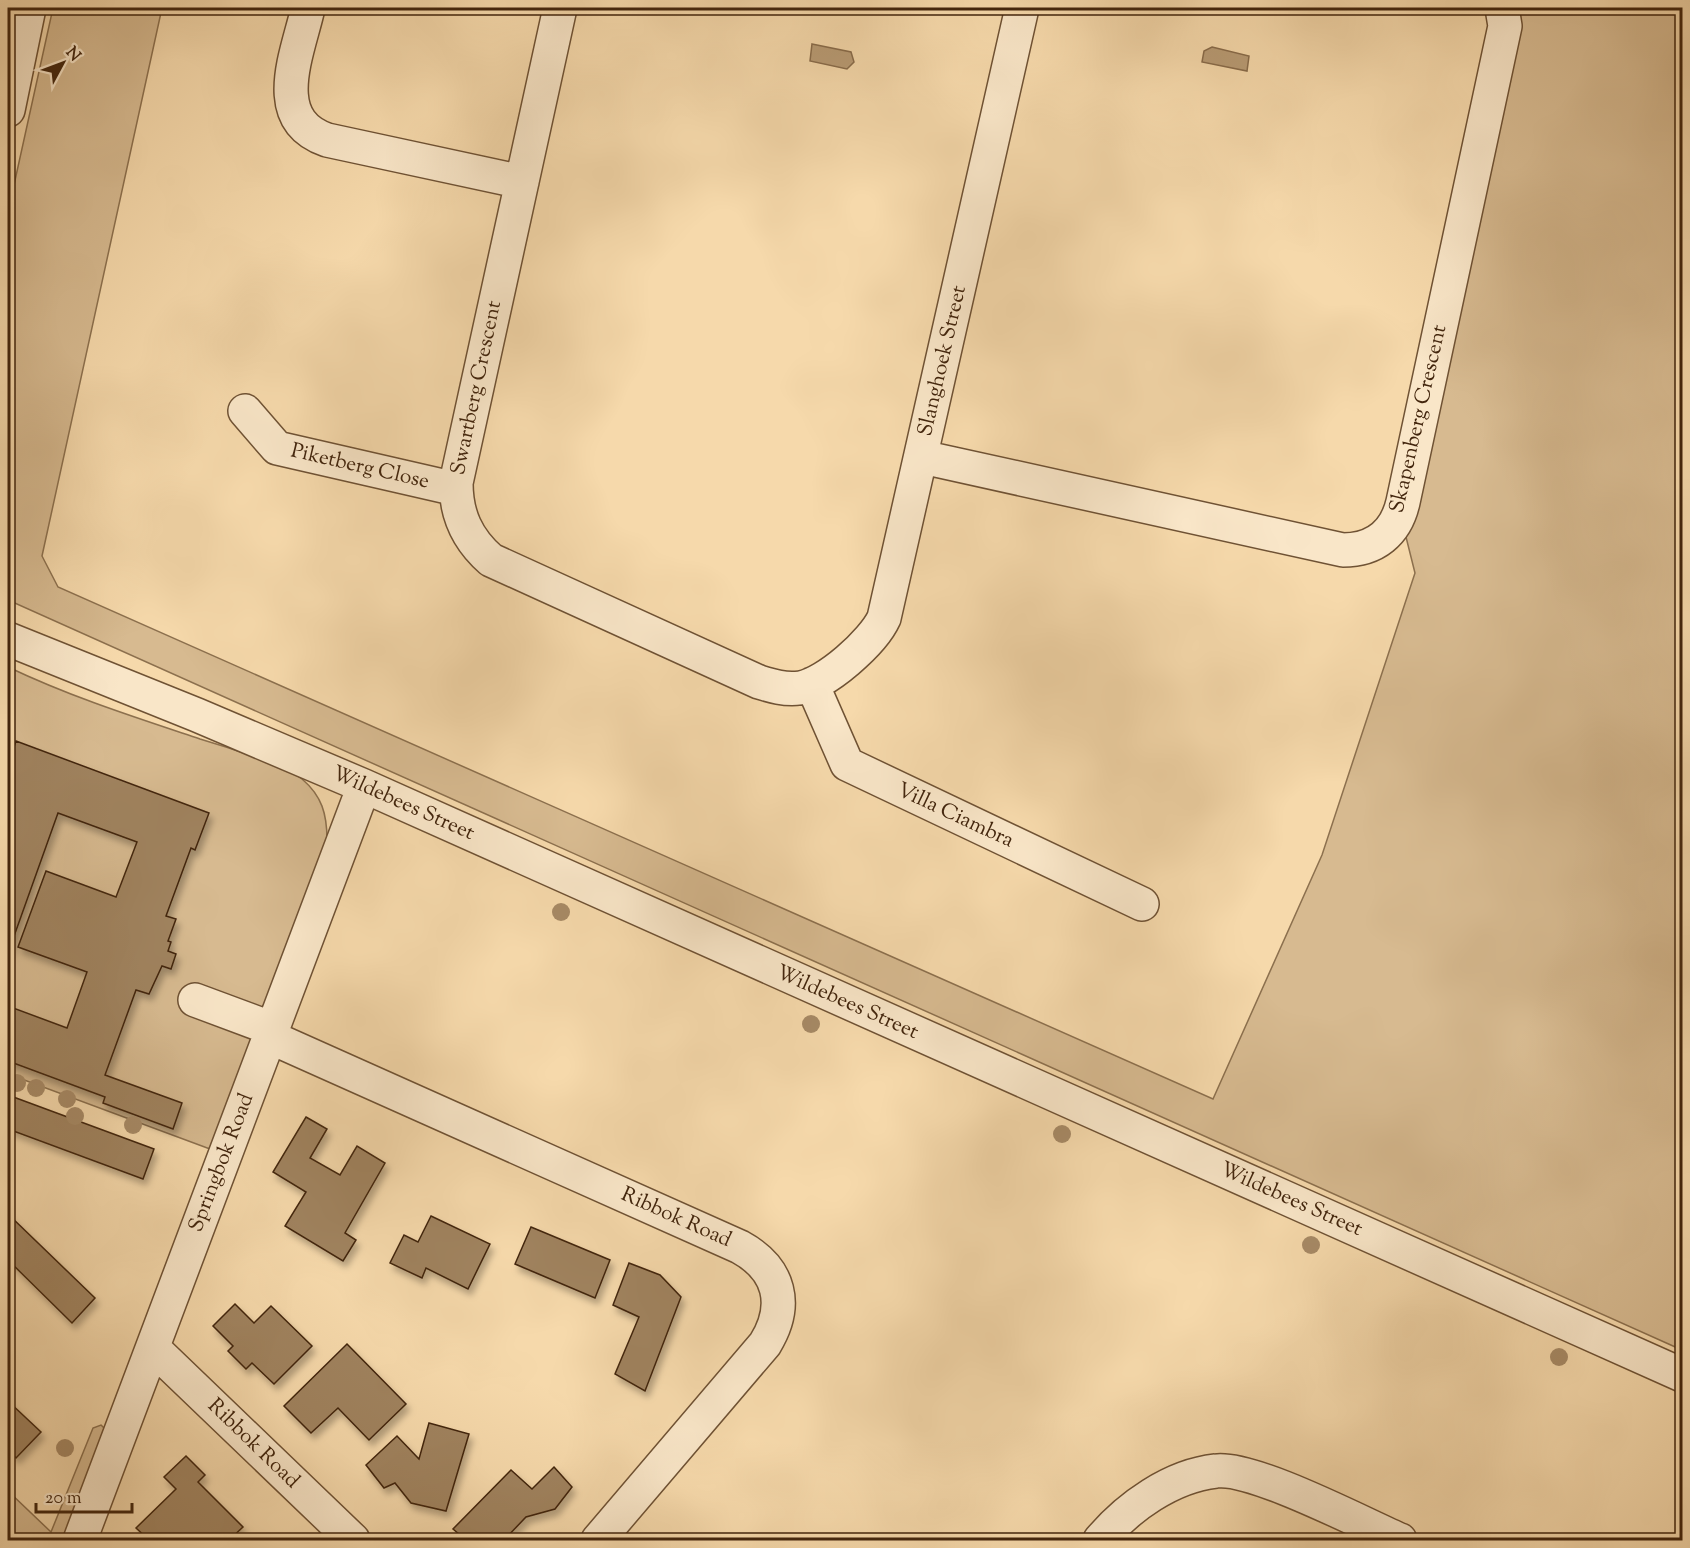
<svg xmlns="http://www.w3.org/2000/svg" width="1690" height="1548" font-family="'Sorts Mill Goudy',serif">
<defs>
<filter id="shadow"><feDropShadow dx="3.5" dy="6" stdDeviation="3" flood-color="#0004"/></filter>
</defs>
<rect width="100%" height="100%" fill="#f6d9ab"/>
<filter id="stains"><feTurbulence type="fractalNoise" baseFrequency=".00333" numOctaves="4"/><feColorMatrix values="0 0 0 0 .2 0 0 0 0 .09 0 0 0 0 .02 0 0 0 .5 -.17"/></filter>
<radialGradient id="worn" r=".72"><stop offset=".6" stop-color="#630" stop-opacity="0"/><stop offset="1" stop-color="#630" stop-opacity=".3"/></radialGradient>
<path fill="#d7ba90" stroke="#8c704e" stroke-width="1.5" d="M53,8H162L42,556L58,587L1213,1099L1322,855L1415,573L1405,533L1520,35L1521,20L1519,8H1682V1350L8,600V212Z
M8,667C71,697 134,717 200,739C224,746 284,765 302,779C322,796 327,814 327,840L210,1149L8,1074Z
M101,1425L105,1429L67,1540H8V1491L51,1532L93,1428Z"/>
<path fill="#b99c75" stroke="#896c4b" stroke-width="1.5" d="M812,44L851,52L854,62L847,69L810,61Z
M1212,47L1249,56L1247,71L1202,62L1204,51Z"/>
<path fill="#a0835f" stroke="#42250d" stroke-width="1.5" filter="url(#shadow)" d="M16,741L209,813L195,850L191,848L166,916L176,919L168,941L171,942L168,951L176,954L171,969L162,966L149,994L136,990L105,1075L182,1103L173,1129L103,1103L105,1097L8,1061V1006L67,1028L87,972L18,947L46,871L116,897L137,842L58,813L8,953V795L12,782L8,780V765Z
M8,1095L154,1149L143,1179L8,1129Z
M306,1117L327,1129L310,1158L340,1175L357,1146L385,1163L345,1233L356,1240L343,1261L285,1226L306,1192L273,1172Z
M8,1214L95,1298L72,1323L8,1260Z
M431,1216L490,1244L468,1289L426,1268L422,1278L390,1263L404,1235L418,1242Z
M531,1227L610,1260L595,1298L515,1264Z
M629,1263L660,1275L681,1297L645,1391L615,1374L639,1317L613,1305Z
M235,1304L254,1323L271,1306L312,1346L274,1384L252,1363L246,1369L228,1351L233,1346L213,1326Z
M347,1344L406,1404L369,1440L338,1408L311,1433L284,1406Z
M8,1401L41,1432L16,1458L8,1450Z
M429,1423L469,1434L446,1511L411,1503L395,1483L384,1488L366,1465L397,1436L419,1459Z
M186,1456L205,1475L198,1482L243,1527L229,1540H149L136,1528L176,1489L164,1477Z
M554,1467L572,1487L555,1509L526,1517L504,1540H466L453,1529L511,1470L532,1489Z"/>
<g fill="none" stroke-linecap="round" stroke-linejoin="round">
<defs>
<path id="minor" d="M308,8C298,53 267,119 327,140L522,182
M560,8L456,483C456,515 467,539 491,560L759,682C772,686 785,690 800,688C826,684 873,642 884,618L1022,8
M8,110L29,8
M245,411L277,448L456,489
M922,457L1343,550C1375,550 1396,533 1403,502L1505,26L1502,8
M8,639L197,715L364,786L1682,1375
M812,684L847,764L1142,904
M195,1000L273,1029
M270,1037L740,1247C780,1269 789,1305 765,1344L598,1540
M153,1348L353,1540
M80,1540L364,786
M1100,1540C1128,1507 1171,1476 1216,1471C1252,1466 1361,1523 1400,1540"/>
</defs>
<use href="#minor" stroke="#6f5234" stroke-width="36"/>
<use href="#minor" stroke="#f9e6c8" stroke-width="33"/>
</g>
<g fill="#a78a66">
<circle cx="561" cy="912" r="9"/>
<circle cx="811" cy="1024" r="9"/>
<circle cx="17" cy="1083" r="9"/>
<circle cx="36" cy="1088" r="9"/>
<circle cx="67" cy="1099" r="9"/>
<circle cx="75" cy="1116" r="9"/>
<circle cx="133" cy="1125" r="9"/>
<circle cx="1062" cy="1134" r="9"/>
<circle cx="1311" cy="1245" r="9"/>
<circle cx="1559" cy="1357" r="9"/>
<circle cx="65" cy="1448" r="9"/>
</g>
<g text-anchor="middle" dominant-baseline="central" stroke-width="4.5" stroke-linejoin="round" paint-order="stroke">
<g font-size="21" fill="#42250d" stroke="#f9e6c8">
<text transform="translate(943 361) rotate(-77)">Slanghoek Street</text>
<text transform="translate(477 388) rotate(-78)">Swartberg Crescent</text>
<text transform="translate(1419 419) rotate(-77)">Skapenberg Crescent</text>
<text transform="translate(360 467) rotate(13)">Piketberg Close</text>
<text transform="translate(403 804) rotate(24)">Wildebees Street</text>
<text transform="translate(955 816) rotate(25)">Villa Ciambra</text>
<text transform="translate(847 1003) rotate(24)">Wildebees Street</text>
<text transform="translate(222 1163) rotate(-69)">Springbok Road</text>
<text transform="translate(1291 1200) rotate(24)">Wildebees Street</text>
<text transform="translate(676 1218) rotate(24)">Ribbok Road</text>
<text transform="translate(253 1444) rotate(44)">Ribbok Road</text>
</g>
</g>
<rect width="1690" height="1548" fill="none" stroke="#f6d9ab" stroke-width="30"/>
<rect x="9" y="9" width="1672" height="1530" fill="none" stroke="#42250d" stroke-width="3"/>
<rect x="15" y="15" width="1660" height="1518" fill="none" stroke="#42250d" stroke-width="1.5"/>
<g transform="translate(63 63) rotate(49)" stroke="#f9e6c8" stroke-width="4.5" paint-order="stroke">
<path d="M0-4.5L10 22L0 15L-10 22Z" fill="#42250d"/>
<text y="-9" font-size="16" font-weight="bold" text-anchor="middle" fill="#42250d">N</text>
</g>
<path d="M36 1503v9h96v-9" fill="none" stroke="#42250d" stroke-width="3"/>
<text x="45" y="1503" font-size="18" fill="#42250d" stroke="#f9e6c8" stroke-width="4.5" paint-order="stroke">20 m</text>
<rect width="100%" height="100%" filter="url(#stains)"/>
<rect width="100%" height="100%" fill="url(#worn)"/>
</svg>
